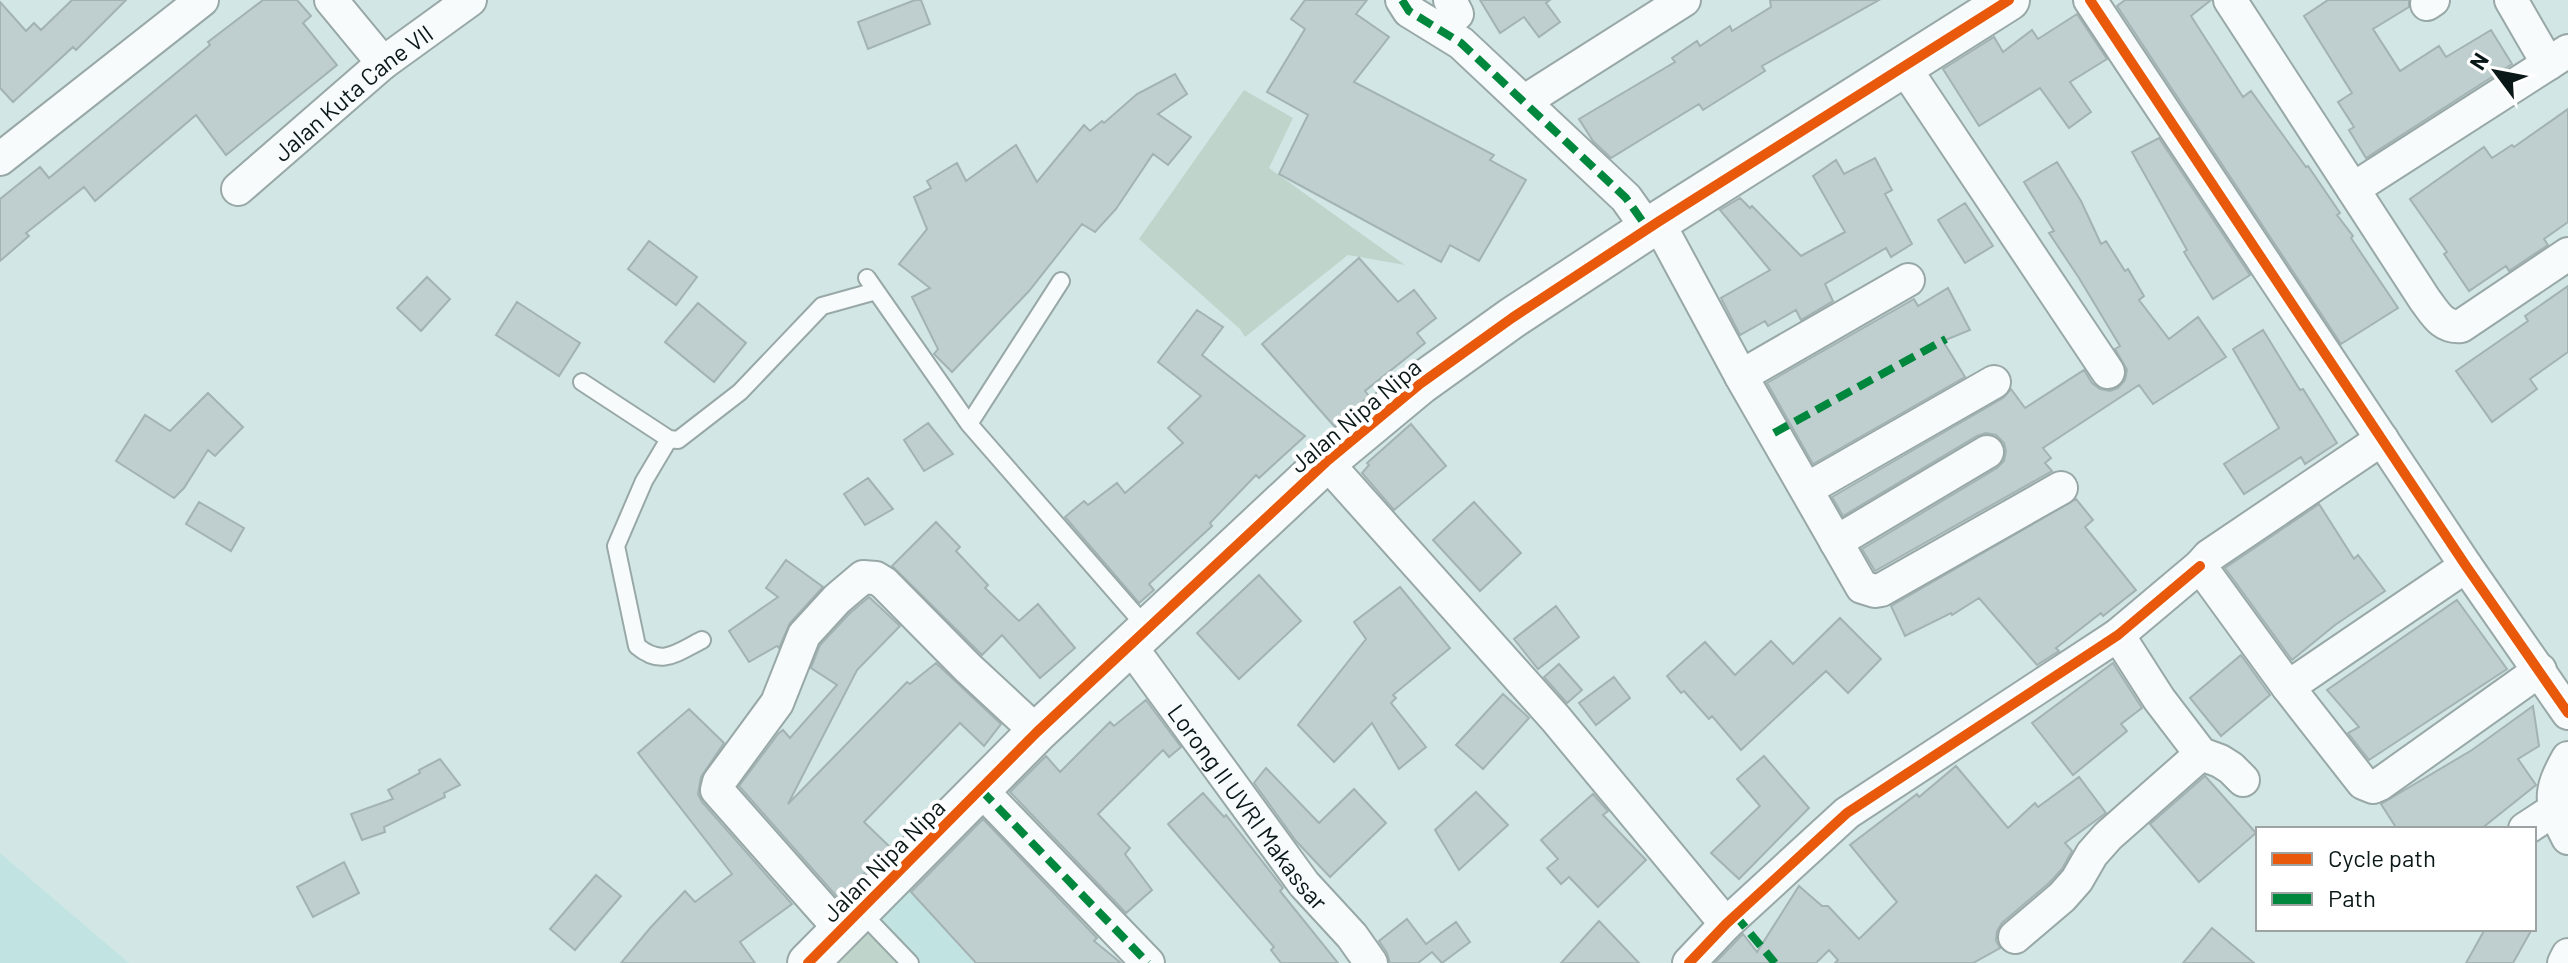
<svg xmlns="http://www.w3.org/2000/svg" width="2568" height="963" font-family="Barlow,sans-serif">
<rect width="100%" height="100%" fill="#d2e7e5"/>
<path fill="#c1e4e2" d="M0,853L129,963H0Z
M903,884L974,963H827Z"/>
<path fill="#bfd4ca" d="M1244,90L1293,118L1269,168L1405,265L1348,255L1245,337L1240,329L1139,239Z
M866,931L897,963H835Z"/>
<path fill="#bfcecf" stroke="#a3b2b3" stroke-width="2" d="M72,0H126L76,50L73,47L13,102L0,88V2L26,31L34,23L41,30Z
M263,0H297L311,16L303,23L337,65L226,155L196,115L95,201L84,187L26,233L29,236L0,261V199L40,167L49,178L210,45L208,42Z
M915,0H921L930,24L868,49L858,22Z
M1305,0H1367L1356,14L1389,37L1354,82L1494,155L1490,160L1526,180L1479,261L1450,245L1441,262L1279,174L1308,115L1267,92L1305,29L1291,19Z
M1480,0H1550L1546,3L1560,22L1539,37L1524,17L1500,33Z
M1770,0H1879L1762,66L1765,71L1703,110L1699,104L1611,158L1593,141L1579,119L1675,62L1672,58L1697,41L1700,46L1730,26L1732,31L1771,7Z
M2125,0H2211L2191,16L2243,97L2251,91L2306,167L2308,166L2340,213L2337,215L2353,236L2351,238L2398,308L2341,344L2117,6Z
M2328,0H2409V7L2373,29L2400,71L2439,46L2446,57L2491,30L2512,64L2366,158L2349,130L2354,127L2338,102L2352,93L2304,16Z
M2077,14L2107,59L2070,82L2091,112L2069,128L2040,88L1979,126L1943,69L1994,37L2003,52L2032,30L2038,39Z
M1175,74L1187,94L1158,114L1191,137L1168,165L1153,154L1116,209L1095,232L1082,224L1029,291L952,372L934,354L938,349L912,297L930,288L899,264L927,229L914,197L931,188L927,181L957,163L966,181L1016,145L1037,182L1084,125L1090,131L1102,121L1104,123L1137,94Z
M2568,109V222L2544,239L2548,245L2509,271L2506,266L2469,291L2444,254L2447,252L2410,199L2484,147L2492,158L2512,145L2514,147Z
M2159,138L2250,275L2213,299L2184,252L2187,250L2132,152Z
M1875,158L1892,190L1885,194L1912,244L1891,257L1886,248L1825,284L1833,301L1801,320L1796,310L1768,326L1765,321L1740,335L1721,298L1770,270L1720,210L1740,198L1750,208L1752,206L1801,256L1845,232L1813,176L1836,160L1844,174Z
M2057,162L2081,201L2101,244L2106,241L2125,271L2128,269L2144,296L2139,300L2169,339L2198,317L2226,357L2153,404L2139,385L2043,448L2051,458L2045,463L2052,471L1875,571L1862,549L1997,468L2004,461L2006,451L2004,443L1996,435L1986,433L1977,436L1843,516L1832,497L2003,398L2011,389L2025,408L2084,370L2092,383L2100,389L2110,391L2118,388L2125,380L2127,370L2115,349L2120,346L2079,278L2049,233L2054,231L2024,182Z
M1965,203L1993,246L1965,263L1938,220Z
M649,241L697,277L676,305L628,269Z
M1359,258L1398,302L1414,290L1436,318L1417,333L1425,343L1365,391L1369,396L1334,426L1262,344Z
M427,277L450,299L421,331L397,308Z
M2568,286V352L2530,379L2537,389L2492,422L2456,371L2528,321L2525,316Z
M1948,288L1970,330L1943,341L1965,377L1813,464L1767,383L1914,299L1918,306Z
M517,302L580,343L559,376L496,335Z
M698,303L746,343L714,382L665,342Z
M1197,310L1223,327L1202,355L1305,436L1259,478L1256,475L1210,523L1212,526L1149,584L1154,590L1139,603L1065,517L1084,501L1088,505L1117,483L1125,493L1183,443L1168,428L1201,396L1158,362Z
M2263,330L2300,390L2303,389L2337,443L2305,464L2301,457L2244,494L2224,464L2279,428L2233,349Z
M208,393L243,427L215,456L208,450L184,488L174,498L116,461L145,415L170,431Z
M928,423L953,454L924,471L904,440Z
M1411,424L1446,466L1394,510L1362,473L1369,465L1367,463Z
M868,478L893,509L865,525L844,494Z
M2076,499L2093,520L2085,527L2136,590L2103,616L2101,613L2056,648L2059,651L2037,665L1979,598L1952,615L1951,613L1905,636L1891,606Z
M199,502L244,528L231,551L186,524Z
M1474,502L1521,553L1480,591L1433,540Z
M2319,504L2354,559L2358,555L2385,591L2335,625L2292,660L2225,568Z
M936,522L960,547L956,551L988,585L985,588L1019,621L1038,604L1075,648L1040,678L1002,635L982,655L892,566Z
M786,560L823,587L790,623L779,648L777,646L749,662L729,631L778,597L766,588Z
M1259,575L1301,621L1239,679L1197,633Z
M1400,587L1450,648L1393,695L1396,698L1391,703L1426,747L1399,769L1372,723L1334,762L1298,725L1366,639L1354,622Z
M869,597L900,626L857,670L788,804L907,682L910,684L936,663L1001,724L984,746L960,723L864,822L890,847L839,899L739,786L778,734L783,730L790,738L837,685L811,668L820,645L850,613Z
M2457,600L2507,669L2369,760L2348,733L2359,727L2327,690Z
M1556,606L1579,637L1538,669L1514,639Z
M1840,618L1881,659L1848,693L1826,671L1741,750L1712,716L1709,719L1684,691L1681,693L1667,676L1705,642L1735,675L1771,641L1793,664Z
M2241,655L2270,695L2221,736L2190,698Z
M2113,663L2142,708L2121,724L2127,731L2073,775L2032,723Z
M1559,664L1582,690L1567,703L1544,677Z
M1614,677L1630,698L1596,725L1579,703Z
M1503,694L1529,718L1483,769L1456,745Z
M1146,700L1181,747L1169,757L1163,750L1098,814L1130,848L1125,854L1152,890L1126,913L1010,792L1046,756L1060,772L1110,722L1114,726Z
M2533,706L2539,746L2518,759L2536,785L2481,829H2397L2381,804L2472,750Z
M689,709L724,743L701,777L698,794L702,802L792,904L740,942L755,963H621L651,927L685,891L695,902L732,874L638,753Z
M1764,756L1809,808L1739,879L1711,853L1760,806L1737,779Z
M440,759L460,785L444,793L445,797L384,827L385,832L362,840L351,814L393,799L388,790L420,773L419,770Z
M1956,766L2008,828L2035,803L2038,807L2079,777L2106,813L2065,843L2072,851L2062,869L2049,883L2002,923L1997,931L1996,940L2000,948L1973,963H1835L1838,960L1829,950L1816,963H1715L1743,934L1757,952L1799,886L1822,906H1828L1859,939L1897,902L1850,845L1917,794L1919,797Z
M1266,768L1319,823L1354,789L1386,823L1330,877L1296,841L1254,783Z
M2205,776L2256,833L2199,882L2150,824Z
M1476,792L1508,825L1459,870L1435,830Z
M1203,793L1224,817L1226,815L1283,888L1280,891L1338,963H1281L1271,950L1274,947L1168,824Z
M1593,794L1608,811L1603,815L1646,860L1598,907L1569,877L1561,884L1547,868L1558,859L1541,840Z
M983,819L1097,938L1094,941L1121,963H976L911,892Z
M344,862L359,893L313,917L297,887Z
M596,875L621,896L575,950L550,929Z
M1407,919L1426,944L1456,922L1470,942L1442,963L1432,952L1418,963H1390L1387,953L1379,941Z
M1599,921L1639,963H1561Z
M2212,928L2254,963H2183Z
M2485,929H2532L2513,963H2466Z"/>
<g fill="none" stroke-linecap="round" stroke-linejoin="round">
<defs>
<path id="service" d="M867,278L969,424
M1061,281L969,424L1147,628
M582,382L669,439L678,440L740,392L822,306L876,291
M669,439L644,481L616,546L637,646C662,667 676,653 702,640
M860,911L910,963"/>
<g id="minor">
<path d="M331,0L383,63"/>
<path d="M1402,0L1409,11L1461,43L1626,198L1648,229"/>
<path d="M1450,0L1457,14"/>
<path d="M2090,0L2466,566L2568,713"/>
<path d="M2230,0L2425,300C2435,313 2442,328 2461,326L2568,254"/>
<path d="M2511,0L2548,64"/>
<path d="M2427,4L2433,0"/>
<path d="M1904,67L2108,372"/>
<path d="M1536,94L1684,0"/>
<path d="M0,159L202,0"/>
<path id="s1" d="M238,189L383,63L470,0"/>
<path d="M2353,189L2568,51"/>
<path d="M1658,222L1741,376L1862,587L1875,591L1881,590L2061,488"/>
<path d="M1741,376L1908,280"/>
<path d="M2382,439L2209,556L2200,566L2288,687L2466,566"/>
<path d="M1326,462L1556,719L1726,924"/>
<path d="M1807,489L1994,382"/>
<path d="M1836,542L1987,452"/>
<path d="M2118,635L2159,699L2201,754L2220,761L2231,768L2243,780"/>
<path id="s2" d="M1131,647L1304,884L1352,936L1371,963"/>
<path d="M2288,687L2363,783L2373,787L2380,784L2540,670"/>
<path d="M2568,758C2548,793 2550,803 2568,838"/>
<path d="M981,790L1148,963"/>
<path d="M2525,829L2554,810"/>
<path d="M841,930L717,790L719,782L777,703L804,635L837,599L863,577L876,578L884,583L968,668L1037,732"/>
<path d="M2015,937L2062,897L2077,880L2092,854L2108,836L2201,754"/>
<path d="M1689,963L1726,924L1847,813L2118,635L2200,566"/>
<path d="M2564,963L2568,955"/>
</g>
<path id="tertiary" d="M808,963L1037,732L1326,462L1420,384L1512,318L1658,222L2009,0"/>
</defs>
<use href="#service" stroke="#98a8a7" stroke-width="20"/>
<use href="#minor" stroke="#98a8a7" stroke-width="36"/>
<use href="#tertiary" stroke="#98a8a7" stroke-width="44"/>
<use href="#service" stroke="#f8fbfb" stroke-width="16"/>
<use href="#minor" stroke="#f8fbfb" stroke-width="32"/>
<use href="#tertiary" stroke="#f8fbfb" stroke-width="40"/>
<path stroke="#00873e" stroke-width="8" stroke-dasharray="16 8" stroke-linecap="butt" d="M1402,0L1409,11L1461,43L1626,198L1648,229
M1774,433L1946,339
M981,790L1148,963
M1735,915L1775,963"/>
<defs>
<path id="cycleway" d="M2090,0L2466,566L2568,713
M808,963L1037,732L1326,462L1420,384L1512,318L1658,222L2009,0
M1689,963L1726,924L1847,813L2118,635L2200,566"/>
</defs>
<use href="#cycleway" stroke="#fff" stroke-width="15"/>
<use href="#cycleway" stroke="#e8590c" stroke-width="10"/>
</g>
<g text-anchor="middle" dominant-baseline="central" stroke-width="8" stroke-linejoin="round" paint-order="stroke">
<g font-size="24" fill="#0b1818" stroke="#fff">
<text stroke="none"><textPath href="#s1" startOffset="150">Jalan Kuta Cane VII</textPath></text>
<text transform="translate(1355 415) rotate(-40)">Jalan Nipa Nipa</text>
<text stroke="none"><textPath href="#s2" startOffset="198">Lorong II UVRI Makassar</textPath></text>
<text transform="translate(883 860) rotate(-45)">Jalan Nipa Nipa</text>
</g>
</g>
<rect x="2256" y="827" width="280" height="104" fill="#ffffff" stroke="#9da3a3" stroke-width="2"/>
<rect x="2272" y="853" width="40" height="12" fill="#e8590c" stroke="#9da3a3" stroke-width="2"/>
<text x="2328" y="867" font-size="24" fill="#0b1818">Cycle path</text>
<rect x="2272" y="893" width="40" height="12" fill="#00873e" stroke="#9da3a3" stroke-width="2"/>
<text x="2328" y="907" font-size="24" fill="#0b1818">Path</text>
<g transform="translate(2496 72) rotate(302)" stroke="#ffffff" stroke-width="6" paint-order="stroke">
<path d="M0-6L14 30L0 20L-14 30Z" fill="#0b1818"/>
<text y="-12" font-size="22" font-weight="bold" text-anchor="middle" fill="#0b1818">N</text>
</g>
</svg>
